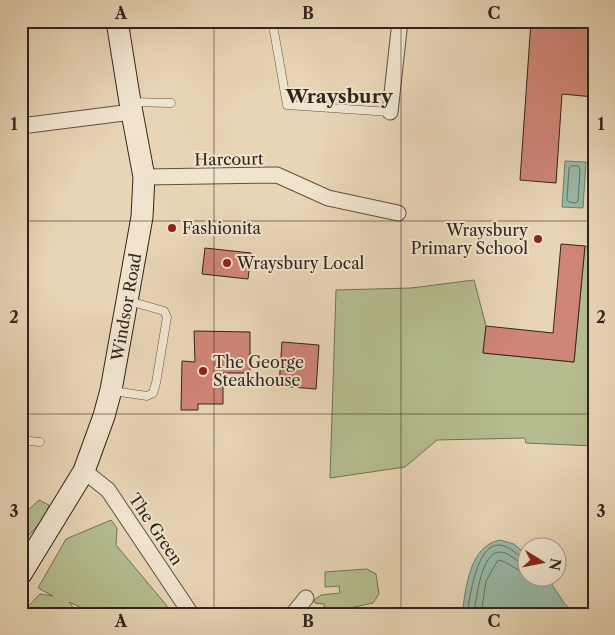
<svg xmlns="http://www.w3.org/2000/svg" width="615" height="635" font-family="'Libre Caslon Text',serif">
<rect width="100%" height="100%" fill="#e8d5b5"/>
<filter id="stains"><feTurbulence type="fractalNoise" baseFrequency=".004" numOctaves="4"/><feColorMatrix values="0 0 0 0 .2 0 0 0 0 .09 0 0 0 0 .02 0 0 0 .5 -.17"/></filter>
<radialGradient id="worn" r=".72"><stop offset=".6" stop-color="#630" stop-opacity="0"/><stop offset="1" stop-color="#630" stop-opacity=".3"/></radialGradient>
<path fill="#b5bd8e" stroke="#737155" d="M585,246L594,247V446L526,443L525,438L437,440L405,467L330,478L336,290L411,288L474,280L486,326L483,353L574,362Z
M39,500L49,505C43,524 31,530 21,546V517Z
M111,520L117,528L116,545L167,606L166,612L167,614H84L82,608L69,602L78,614H21L40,594L53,596L38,588L66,539Z
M367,569L376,574L379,594L373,603L326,613L324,604L315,603L314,600L321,595L340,593L339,586L325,587V572Z"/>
<path fill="#98b9a8" stroke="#6f7e70" d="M565,161L586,162L583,208L562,207Z
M500,540L514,544L527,555L528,578H548L564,603L575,614H462C466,588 469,546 500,540Z"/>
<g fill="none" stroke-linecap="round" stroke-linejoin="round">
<path stroke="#646f62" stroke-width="1" d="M571,166H578L580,169L578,201L576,203L569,202L567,200L569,168Z
M467,614C470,598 476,543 500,545C511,546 517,557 528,559
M474,614C476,601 481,551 500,552C511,552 516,564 528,565
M481,614L486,581L498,560C509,561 515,572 528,572"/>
</g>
<path fill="#d08577" stroke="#31251c" d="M531,21H594V97L562,94L556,183L520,180Z
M561,244L585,246L574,362L483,353L486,326L553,333Z
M205,248L251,253L248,279L202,274Z
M194,331L250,332V373H223V404H198V410H181L182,361L195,362Z
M282,342L319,345L316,389L279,386Z"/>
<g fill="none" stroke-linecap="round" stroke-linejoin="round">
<defs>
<path id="lane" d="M274,31L287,105L390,112
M132,102L171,103
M113,391L147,396L153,393L156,383L167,317L164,311L129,301
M21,440L40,442"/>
<path id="street" d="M390,112L400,21
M21,126L132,112
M144,177L277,175L328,198L398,213
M84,471L108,490L191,614
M293,614L306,598"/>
<path id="secondary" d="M21,574L84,471L104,416L111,390L127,301L142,217L144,177L130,102L117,21"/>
</defs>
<use href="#lane" stroke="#5f5142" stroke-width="9"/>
<use href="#street" stroke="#5f5142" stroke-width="17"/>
<use href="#secondary" stroke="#31251c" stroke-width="23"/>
<use href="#lane" stroke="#f0e4cf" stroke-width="8"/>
<use href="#street" stroke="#f0e4cf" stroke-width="15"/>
<use href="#secondary" stroke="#f0e4cf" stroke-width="21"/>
</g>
<path fill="none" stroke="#31251c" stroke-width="1" stroke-opacity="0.55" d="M214,21V614M401,21V614M21,221H594M21,414H594"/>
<g fill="#8f2418" stroke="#f0e4cf" stroke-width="2">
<circle cx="172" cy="228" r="5"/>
<circle cx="538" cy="239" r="5"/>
<circle cx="227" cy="263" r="5"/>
<circle cx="203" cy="371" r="5"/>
</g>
<g text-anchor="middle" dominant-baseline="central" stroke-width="4" stroke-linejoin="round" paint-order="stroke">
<g font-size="16" fill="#31251c" stroke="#f0e4cf">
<text transform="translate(229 159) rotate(-1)">Harcourt</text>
<text transform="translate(126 307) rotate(-80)">Windsor Road</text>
<text transform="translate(156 529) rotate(56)">The Green</text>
</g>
<g font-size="16" fill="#31251c" stroke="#f0e4cf" text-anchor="start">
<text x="182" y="228">Fashionita</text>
<text x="528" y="230" text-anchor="end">Wraysbury<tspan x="528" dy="18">Primary School</tspan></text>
<text x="237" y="263">Wraysbury Local</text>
<text x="213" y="362">The George<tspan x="213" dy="18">Steakhouse</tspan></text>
</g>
<g font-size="19" font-weight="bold" fill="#31251c" stroke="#f0e4cf">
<text x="339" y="96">Wraysbury</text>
</g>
</g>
<rect width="615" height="635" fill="none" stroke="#e8d5b5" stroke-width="55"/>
<g transform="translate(542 562) rotate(100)"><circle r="24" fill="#f0e4cf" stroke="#a49887"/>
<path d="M0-4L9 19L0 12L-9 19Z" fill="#8f2418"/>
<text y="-8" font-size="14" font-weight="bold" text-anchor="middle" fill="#31251c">N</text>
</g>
<rect x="28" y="28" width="560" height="580" fill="none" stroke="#31251c" stroke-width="2"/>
<g font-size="16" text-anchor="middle" font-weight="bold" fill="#31251c">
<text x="121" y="19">A</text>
<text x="308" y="19">B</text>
<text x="494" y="19">C</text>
<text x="14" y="130">1</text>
<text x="601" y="130">1</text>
<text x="14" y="323">2</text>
<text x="601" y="323">2</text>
<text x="14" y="517">3</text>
<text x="601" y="517">3</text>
<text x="121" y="627">A</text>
<text x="308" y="627">B</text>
<text x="494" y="627">C</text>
</g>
<rect width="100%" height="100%" filter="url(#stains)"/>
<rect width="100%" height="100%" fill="url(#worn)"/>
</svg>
